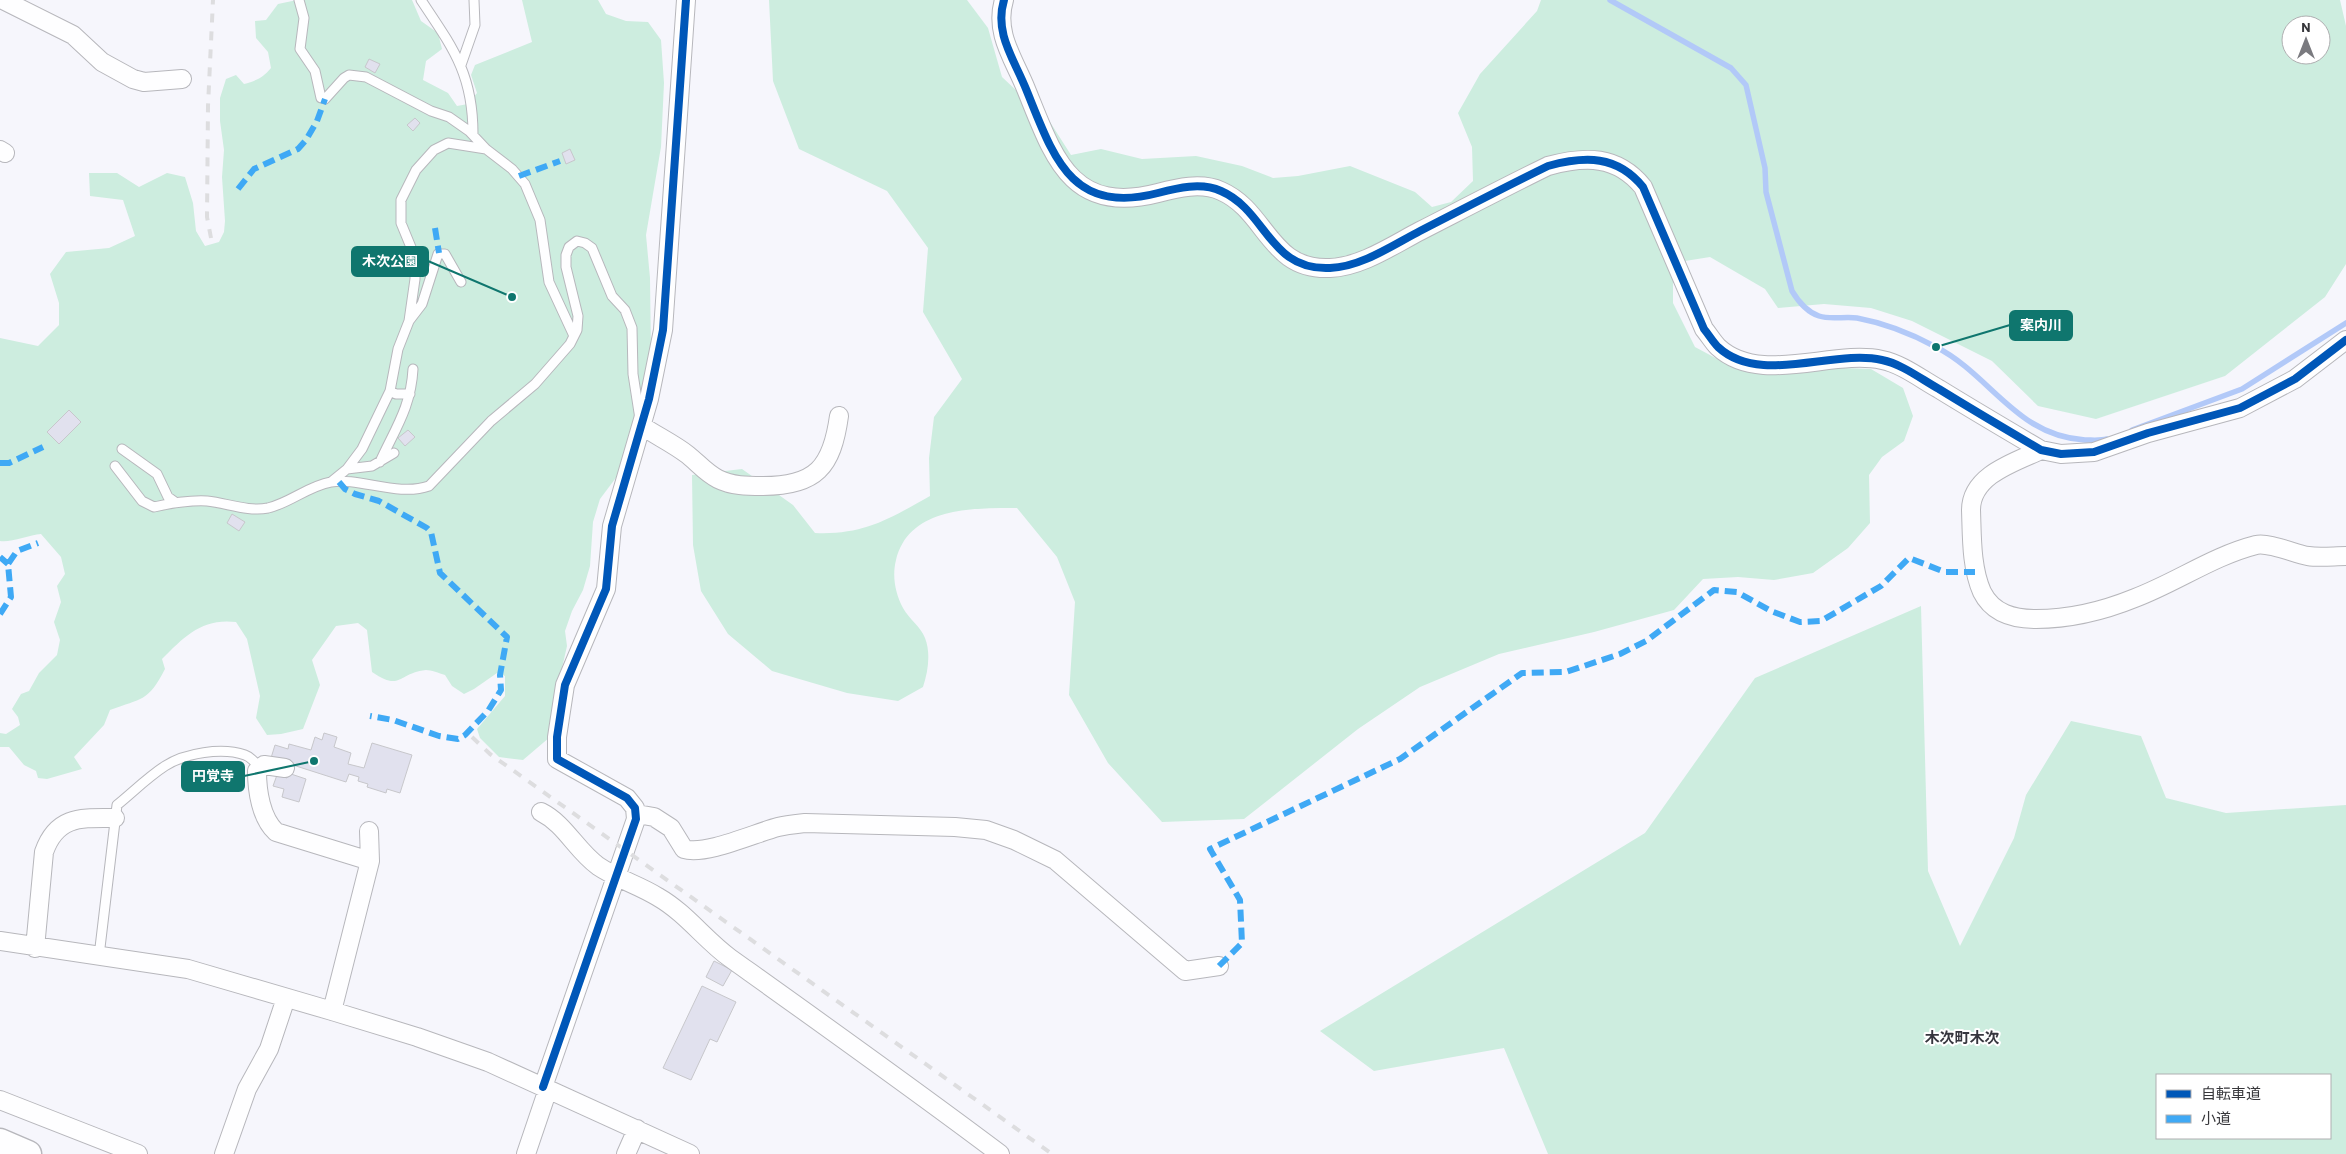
<svg xmlns="http://www.w3.org/2000/svg" width="2346" height="1154" font-family="Barlow,'Noto Sans JP',sans-serif">
<rect width="100%" height="100%" fill="#f6f6fc"/>
<path fill="#cdeddf" fill-rule="evenodd" d="M297,0H412L421,21L438,33L442,49L426,61L423,80L448,93L457,106L468,104L477,93L471,75L475,65L532,42L522,0H598L606,14L626,21L648,22L661,40L664,83L661,147L646,235L650,278L651,358L646,390L621,471L600,499L593,522L590,566L583,590L572,611L565,631L567,646L549,726L550,737L523,760L499,757L480,738L477,729L505,696V676L497,673L474,689L464,694L452,686L445,675C439,673 431,670 426,670C398,673 401,692 372,672L367,630L358,623L336,626L312,660L320,685L303,729L281,734L267,735L256,718L260,696L247,639L236,622C202,618 185,636 162,659L165,669C148,702 142,698 110,710L104,725L74,757L82,769L47,779L38,778L36,771L24,765L9,747H0V733L6,734L20,725L18,717L12,709L21,694L29,691L39,673L57,655L60,640L54,622L61,602L57,586L65,574L61,557L41,534C29,535 10,543 0,541V338L38,346L59,325V303L50,274L66,252L109,248L135,236L123,200L90,196L89,173H117L139,187L167,173L185,177L193,203L196,231L205,246L219,242L224,232L225,221L222,177L224,150L220,121V98L226,79L236,75L244,84C255,81 263,78 271,68L268,52L256,38L255,21L266,20L278,4Z
M769,0H967L988,28L1002,77L1050,122L1071,155L1101,149L1142,159L1196,156L1242,166L1273,178L1298,176L1350,166L1415,192L1432,207L1451,202L1473,181L1472,147L1458,113L1480,74L1537,11L1541,0H2340L2346,26V264L2325,297L2225,376L2096,419L2038,406L1992,361L1912,321L1871,308L1824,304L1778,308L1765,289L1710,257L1685,261L1673,283V303L1695,347L1736,369L1769,373L1816,367L1871,369L1903,388L1913,416L1904,441L1882,457L1869,475L1870,523L1848,548L1813,573L1774,580L1738,577L1703,579L1674,610L1594,632L1499,654L1420,687L1358,729L1244,819L1162,822L1108,763L1069,695L1075,602L1057,557L1017,508C972,508 909,507 896,560C892,576 895,593 903,608C909,619 921,627 925,638C931,653 928,672 923,687L898,701L847,693L772,671L728,634L701,591L693,545L692,475L742,469L793,505L815,533C864,535 889,519 930,496L929,458L934,417L962,379L923,312L928,248L887,191L799,149L773,81ZM2291,25H2321V55H2291Z
M1921,606L1928,871L1960,946L2014,838L2026,795L2071,721L2141,736L2166,798L2226,813L2346,805V1154H1548L1504,1048L1374,1071L1320,1031L1645,833L1755,678ZM2330,1075V1138H2157V1075Z"/>
<g fill="none" stroke-linecap="round" stroke-linejoin="round">
<path stroke="#b2c9f8" stroke-width="5.5" d="M1610,0L1731,68L1746,85L1765,168L1766,192L1792,291C1798,301 1807,312 1819,316C1831,320 1845,316 1857,318C1884,323 1912,334 1936,347C1991,375 2016,436 2085,440C2092,440 2100,441 2107,439
M2132,430L2242,389L2346,323"/>
</g>
<path fill="#e1e1ee" stroke="#c7c7cb" d="M369,59L380,64L375,73L365,67Z
M415,118L420,123L413,131L407,125Z
M570,149L575,160L566,164L562,153Z
M69,410L81,422L59,444L47,432Z
M408,430L415,437L405,446L398,438Z
M232,514L245,522L239,531L227,523Z
M324,733L337,737L334,747L351,753L348,764L364,768L372,743L412,755L400,793L387,789L386,793L367,787L368,784L358,781L359,777L349,774L346,782L271,758L275,745L288,749L289,744L311,750L315,737L322,740Z
M288,773L306,779L299,802L282,797L284,789L273,786L277,775L287,778Z
M714,961L732,970L723,986L706,977Z
M702,986L736,1002L717,1042L710,1039L691,1080L663,1068Z"/>
<g fill="none" stroke-linecap="round" stroke-linejoin="round">
<defs>
<path id="service" d="M299,0L304,18L300,49L315,71L321,98L325,99L344,78L349,75L366,77L431,111L449,117L469,131L486,149
M421,0C453,48 473,74 473,134
M461,65L475,25L474,0
M409,321L422,304L438,254H445L461,282
M390,391L396,394H410
M122,449L157,474L168,497L175,502
M380,462C395,429 411,407 413,369
M115,466L142,501L154,507C172,503 189,500 207,501C227,503 248,512 268,508C290,503 308,486 331,482C359,477 398,497 429,486L491,421L535,384L570,344L577,330L578,316L566,267V255L569,247L577,241L585,243L592,248L612,296L625,310L632,328L633,374L640,419
M347,469L372,466L394,453
M331,482L347,469L362,449L390,391L398,349L409,321L415,279V257L401,223V200L416,170L434,150L448,143L486,149L512,169L525,184L540,220L549,282L574,336
M99,956L117,805C133,792 148,777 165,766C185,753 222,747 245,755C251,757 255,762 259,767"/>
<path id="minor" d="M3,0L73,35L102,62L133,79L144,82L182,79
M1004,0C994,33 1014,59 1026,89C1053,155 1070,216 1158,193C1177,188 1201,182 1221,191C1267,211 1269,271 1330,268C1361,267 1393,245 1420,231C1463,209 1505,187 1548,166C1585,156 1617,155 1643,187L1704,329C1709,335 1713,342 1718,347C1760,386 1832,349 1882,360C1902,364 1921,379 1939,389C1973,410 2007,430 2041,450L2061,454L2094,452L2148,433L2240,408L2295,379L2346,340
M0,150L5,153
M642,426C657,436 674,444 688,455C698,463 706,473 718,479C732,486 747,486 763,486C816,486 832,467 839,416
M2041,450C2015,462 1971,475 1971,510C1972,536 1971,567 1982,592C1993,614 2014,619 2036,619C2071,619 2103,611 2135,598C2177,582 2213,556 2256,545C2269,542 2295,554 2308,556C2320,558 2334,556 2346,556
M285,768L264,765L257,771C257,791 261,818 276,832L370,861
M541,812C565,824 576,850 598,866C617,879 639,885 658,897C686,913 705,940 730,958C821,1023 911,1087 1000,1154
M637,814L654,817L671,828L684,849C705,856 755,833 778,827C786,825 796,824 805,823L955,827L986,830L1014,840L1055,860L1185,971L1219,966
M0,941L188,969L332,1011L417,1037L488,1062L690,1154
M35,948L44,852C57,815 82,818 115,818
M332,1011L370,861L369,831
M543,1087L636,819L635,808L627,798L557,759V737L565,685L606,589L612,526L649,399L663,330L686,0
M0,1100L138,1154
M224,1154L247,1089L269,1049L286,998
M526,1154L548,1089
M626,1154L637,1129"/>
<path id="primary" d="M0,1142L28,1154"/>
</defs>
<use href="#service" stroke="#b7b7bc" stroke-width="11"/>
<use href="#minor" stroke="#b7b7bc" stroke-width="20"/>
<use href="#primary" stroke="#b7b7bc" stroke-width="29"/>
<use href="#service" stroke="#fefeff" stroke-width="9"/>
<use href="#minor" stroke="#fefeff" stroke-width="18"/>
<use href="#primary" stroke="#fefeff" stroke-width="26"/>
<path stroke="#dddddf" stroke-width="4" stroke-dasharray="9 9" stroke-linecap="butt" d="M211,238L207,217L208,106L213,0
M472,737L490,754L1052,1154"/>
<path stroke="#3fa9f5" stroke-width="6" stroke-dasharray="12 6" stroke-linecap="butt" d="M519,176L560,161
M238,189L254,169L298,149L306,140L317,121L325,99
M435,228L439,253
M0,463H9L43,447
M339,482L345,489L355,494L379,501L427,528L431,532L440,573L507,637L500,675L501,690L488,711L465,735L458,739L439,736L393,720L370,716
M0,557L8,564
M0,614L11,597L8,564L17,551L38,543
M1219,966L1242,943L1240,900L1210,849L1400,759L1522,673L1566,672L1620,654L1646,641L1714,590L1737,592L1771,611L1800,622L1821,621L1881,586L1909,558L1945,572H1975"/>
<defs>
<path id="cycleway" d="M1004,0C994,33 1014,59 1026,89C1053,155 1070,216 1158,193C1177,188 1201,182 1221,191C1267,211 1269,271 1330,268C1361,267 1393,245 1420,231C1463,209 1505,187 1548,166C1585,156 1617,155 1643,187L1704,329C1709,335 1713,342 1718,347C1760,386 1832,349 1882,360C1902,364 1921,379 1939,389C1973,410 2007,430 2041,450L2061,454L2094,452L2148,433L2240,408L2295,379L2346,340
M543,1087L636,819L635,808L627,798L557,759V737L565,685L606,589L612,526L649,399L663,330L686,0"/>
</defs>
<use href="#cycleway" stroke="#fff" stroke-width="11"/>
<use href="#cycleway" stroke="#0057b8" stroke-width="8"/>
</g>
<g text-anchor="middle" dominant-baseline="central" stroke-width="4" stroke-linejoin="round" paint-order="stroke">
<g font-size="15" font-weight="bold" fill="#36363e" stroke="#fff">
<text x="1962" y="1037">木次町木次</text>
</g>
</g>
<path fill="none" stroke="#0f766e" stroke-width="2" d="M512 297L428 261M1936 347L2010 325M314 761L244 776"/>
<g fill="#0f766e" stroke="#fff" stroke-width="2">
<circle cx="512" cy="297" r="5"/>
<circle cx="1936" cy="347" r="5"/>
<circle cx="314" cy="761" r="5"/>
</g>
<g fill="#0f766e" stroke="#0f766e" stroke-width="2">
<rect x="352" y="247" width="76" height="29" rx="5"/>
<rect x="2010" y="311" width="62" height="29" rx="5"/>
<rect x="182" y="762" width="62" height="29" rx="5"/>
</g>
<g font-size="14" text-anchor="middle" font-weight="bold" fill="#fff">
<text x="390" y="266">木次公園</text>
<text x="2041" y="330">案内川</text>
<text x="213" y="781">円覚寺</text>
</g>
<rect x="2156" y="1074" width="175" height="65" fill="#ffffff" stroke="#afafb1"/>
<rect x="2166" y="1090" width="25" height="8" fill="#0057b8" stroke="#afafb1"/>
<text x="2201" y="1099" font-size="15" fill="#37373b">自転車道</text>
<rect x="2166" y="1115" width="25" height="8" fill="#3fa9f5" stroke="#afafb1"/>
<text x="2201" y="1124" font-size="15" fill="#37373b">小道</text>
<g transform="translate(2306 40)"><circle r="24" fill="#ffffff" stroke="#afafb1"/>
<path d="M0-4L9 19L0 12L-9 19Z" fill="#7a7a7f"/>
<text y="-8" font-size="14" font-weight="bold" text-anchor="middle" fill="#37373b">N</text>
</g>
</svg>
